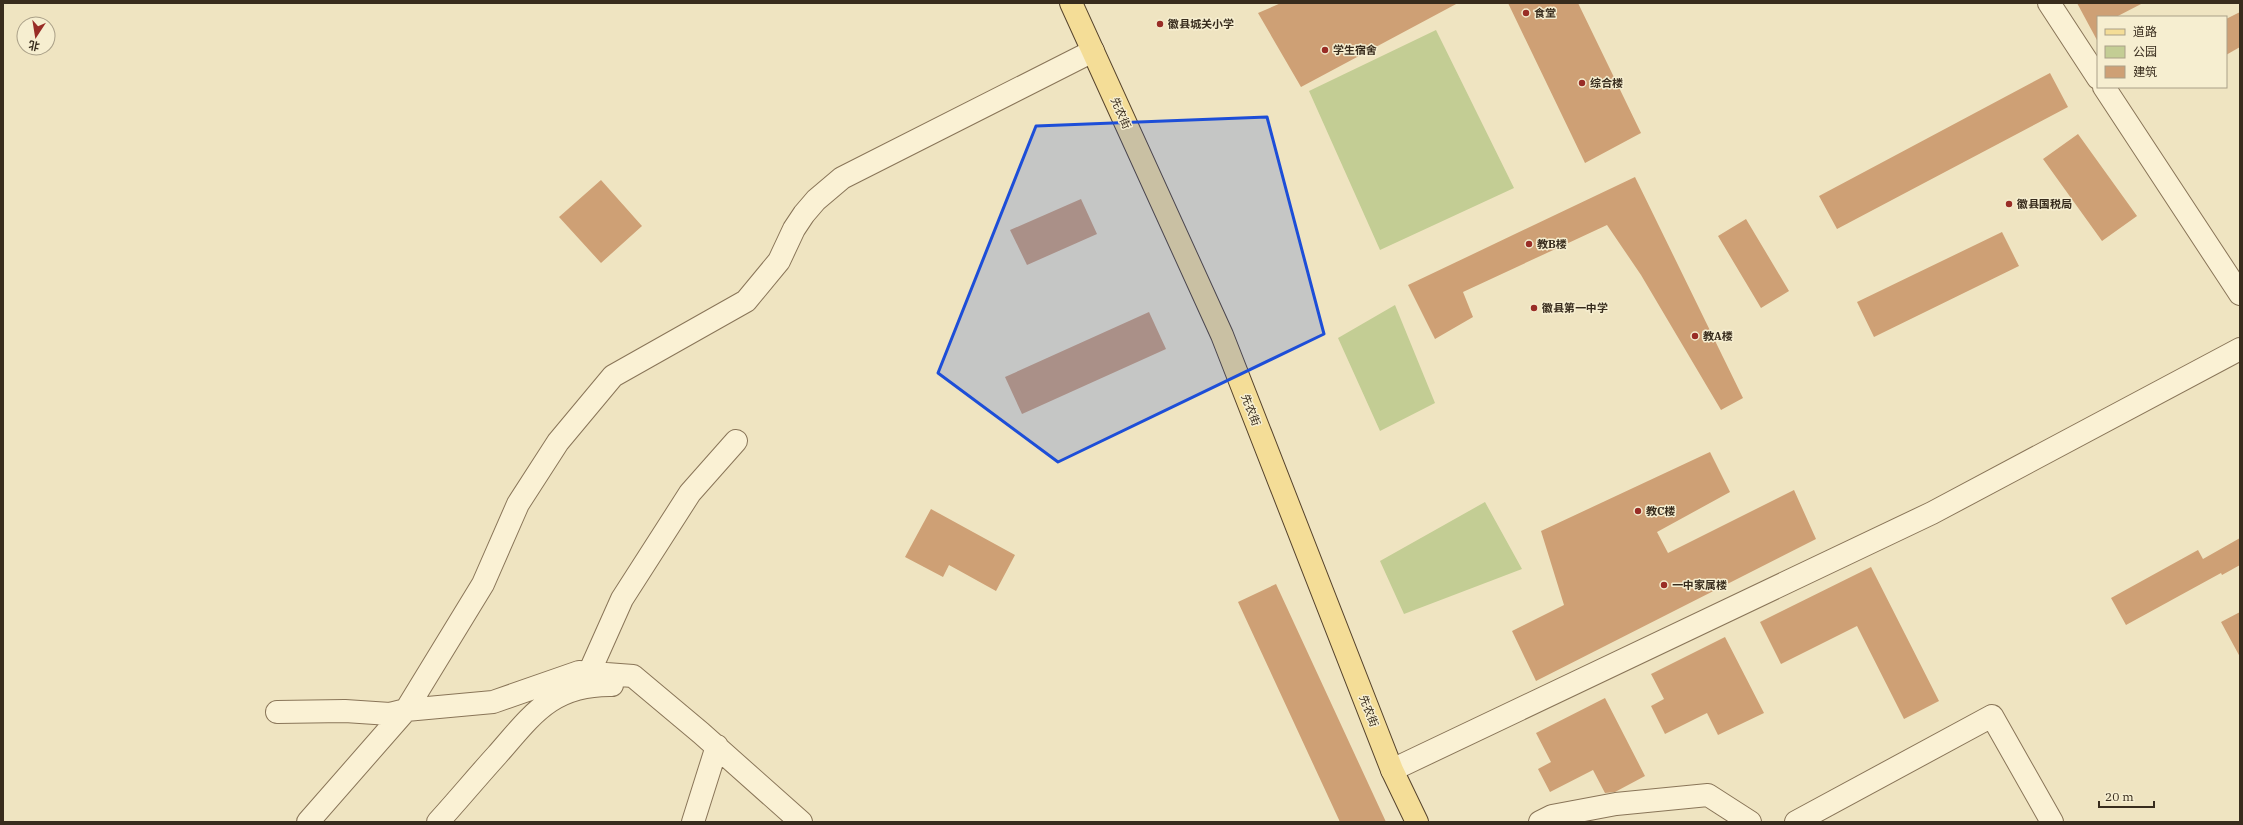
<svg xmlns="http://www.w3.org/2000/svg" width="2243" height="825" font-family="'IBM Plex Serif','Noto Sans SC',serif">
<rect width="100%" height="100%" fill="#efe4c1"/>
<path fill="#c3cd94" d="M1436,30L1514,188L1380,250L1309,91Z
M1395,305L1435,403L1380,431L1338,338Z
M1485,502L1522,569L1404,614L1380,561Z"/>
<path fill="#cea075" d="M1281,3H1458L1301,87L1258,13Z
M1508,3H1578L1641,133L1585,163Z
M2077,3H2143L2116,17H2098V42Z
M2240,12V47L2226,55V19Z
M2050,73L2068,107L1837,229L1819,196Z
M2078,134L2137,216L2102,241L2043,159Z
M1635,177L1743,398L1721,410L1641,275L1607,225L1463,292L1473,317L1435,339L1408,285Z
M601,180L642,226L601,263L559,217Z
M1081,199L1097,234L1027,265L1010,230Z
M1746,219L1789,291L1761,308L1718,236Z
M2002,232L2019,266L1874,337L1857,302Z
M1149,312L1166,349L1022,414L1005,377Z
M1710,452L1730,492L1657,532L1668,553L1794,490L1816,539L1536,681L1512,631L1564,605L1541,531Z
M931,509L1015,555L996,591L949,565L943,577L905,557Z
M2240,538V565L2222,575L2221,573L2126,625L2111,598L2198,550L2203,559Z
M1871,567L1939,701L1904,719L1857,626L1781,664L1760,622Z
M1276,584L1386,822H1340L1238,602Z
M2240,612V657L2221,622Z
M1725,637L1764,713L1718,735L1707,713L1665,734L1651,706L1664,699L1651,674Z
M1605,698L1645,776L1615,792L1605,793L1593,770L1550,792L1538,769L1551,762L1536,733Z"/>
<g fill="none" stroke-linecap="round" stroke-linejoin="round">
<defs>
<path id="minor" d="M2049,3L2098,78
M2104,87L2240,294
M589,673L622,599L690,493L736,441
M277,712L345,711L390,714L406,710L493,702L579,672L633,676L701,733L801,822
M1392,770L1932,513L2240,349
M308,822L406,710L483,584L518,504L558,442L613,376L746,301L779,261L794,229L804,214L816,200L842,178L1093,51
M438,822C458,800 477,777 497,755C532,715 552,684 612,685
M693,822L717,746
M1540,822L1552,816L1616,804L1708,795L1750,822
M1796,822L1992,716L2052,822"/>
<path id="major" d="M1071,3L1222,335L1392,770L1417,822"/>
</defs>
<use href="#minor" stroke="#897558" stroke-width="24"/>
<use href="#major" stroke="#56432c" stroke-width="24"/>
<use href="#minor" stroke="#faf1d4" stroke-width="22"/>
<use href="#major" stroke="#f4dd97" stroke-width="22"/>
</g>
<path fill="#1d4ed8" fill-opacity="0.2" stroke="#1d4ed8" stroke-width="3" stroke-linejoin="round" d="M1267,117L1324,334L1058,462L938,373L1036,126Z"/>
<g fill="#992d26" stroke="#f6eed0" stroke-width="1.5">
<circle cx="1526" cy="13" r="4"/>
<circle cx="1160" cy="24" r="4"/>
<circle cx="1325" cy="50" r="4"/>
<circle cx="1582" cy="83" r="4"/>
<circle cx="2009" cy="204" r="4"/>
<circle cx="1529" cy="244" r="4"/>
<circle cx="1534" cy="308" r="4"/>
<circle cx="1695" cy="336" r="4"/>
<circle cx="1638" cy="511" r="4"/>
<circle cx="1664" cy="585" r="4"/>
</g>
<g text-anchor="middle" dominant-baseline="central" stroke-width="3" stroke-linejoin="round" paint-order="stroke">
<g font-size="11" font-weight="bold" fill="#382c1d" stroke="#f6eed0" text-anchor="start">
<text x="1534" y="13">食堂</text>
<text x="1168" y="24">徽县城关小学</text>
<text x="1333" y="50">学生宿舍</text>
<text x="1590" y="83">综合楼</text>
<text x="2017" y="204">徽县国税局</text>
<text x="1537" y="244">教B楼</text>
<text x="1542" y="308">徽县第一中学</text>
<text x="1703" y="336">教A楼</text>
<text x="1646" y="511">教C楼</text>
<text x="1672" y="585">一中家属楼</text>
</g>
<g font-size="11" fill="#382c1d" stroke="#f6eed0">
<text transform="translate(1121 113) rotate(66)">先农街</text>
<text transform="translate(1251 410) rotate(69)">先农街</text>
<text transform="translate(1369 711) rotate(69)">先农街</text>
</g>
</g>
<rect width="2243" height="825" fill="none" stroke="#382c1d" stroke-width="8"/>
<rect x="2097" y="16" width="130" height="72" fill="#f6eed0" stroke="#aaa088"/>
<rect x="2105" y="29" width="20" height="6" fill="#f4dd97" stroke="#aaa088"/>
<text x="2133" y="36" font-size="12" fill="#382c1d">道路</text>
<rect x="2105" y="46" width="20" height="12" fill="#c3cd94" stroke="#aaa088"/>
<text x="2133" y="56" font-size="12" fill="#382c1d">公园</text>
<rect x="2105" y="66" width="20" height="12" fill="#cea075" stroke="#aaa088"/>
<text x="2133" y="76" font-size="12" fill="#382c1d">建筑</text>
<g transform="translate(36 36) rotate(192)"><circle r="19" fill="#f6eed0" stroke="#aaa088"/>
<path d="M0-3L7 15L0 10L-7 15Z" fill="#992d26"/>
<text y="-6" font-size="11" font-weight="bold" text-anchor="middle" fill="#382c1d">北</text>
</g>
<path d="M2099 801v6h55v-6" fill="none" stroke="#382c1d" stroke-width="2"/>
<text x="2105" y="801" font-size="12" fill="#382c1d" stroke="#f6eed0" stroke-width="3" paint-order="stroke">20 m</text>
</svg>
